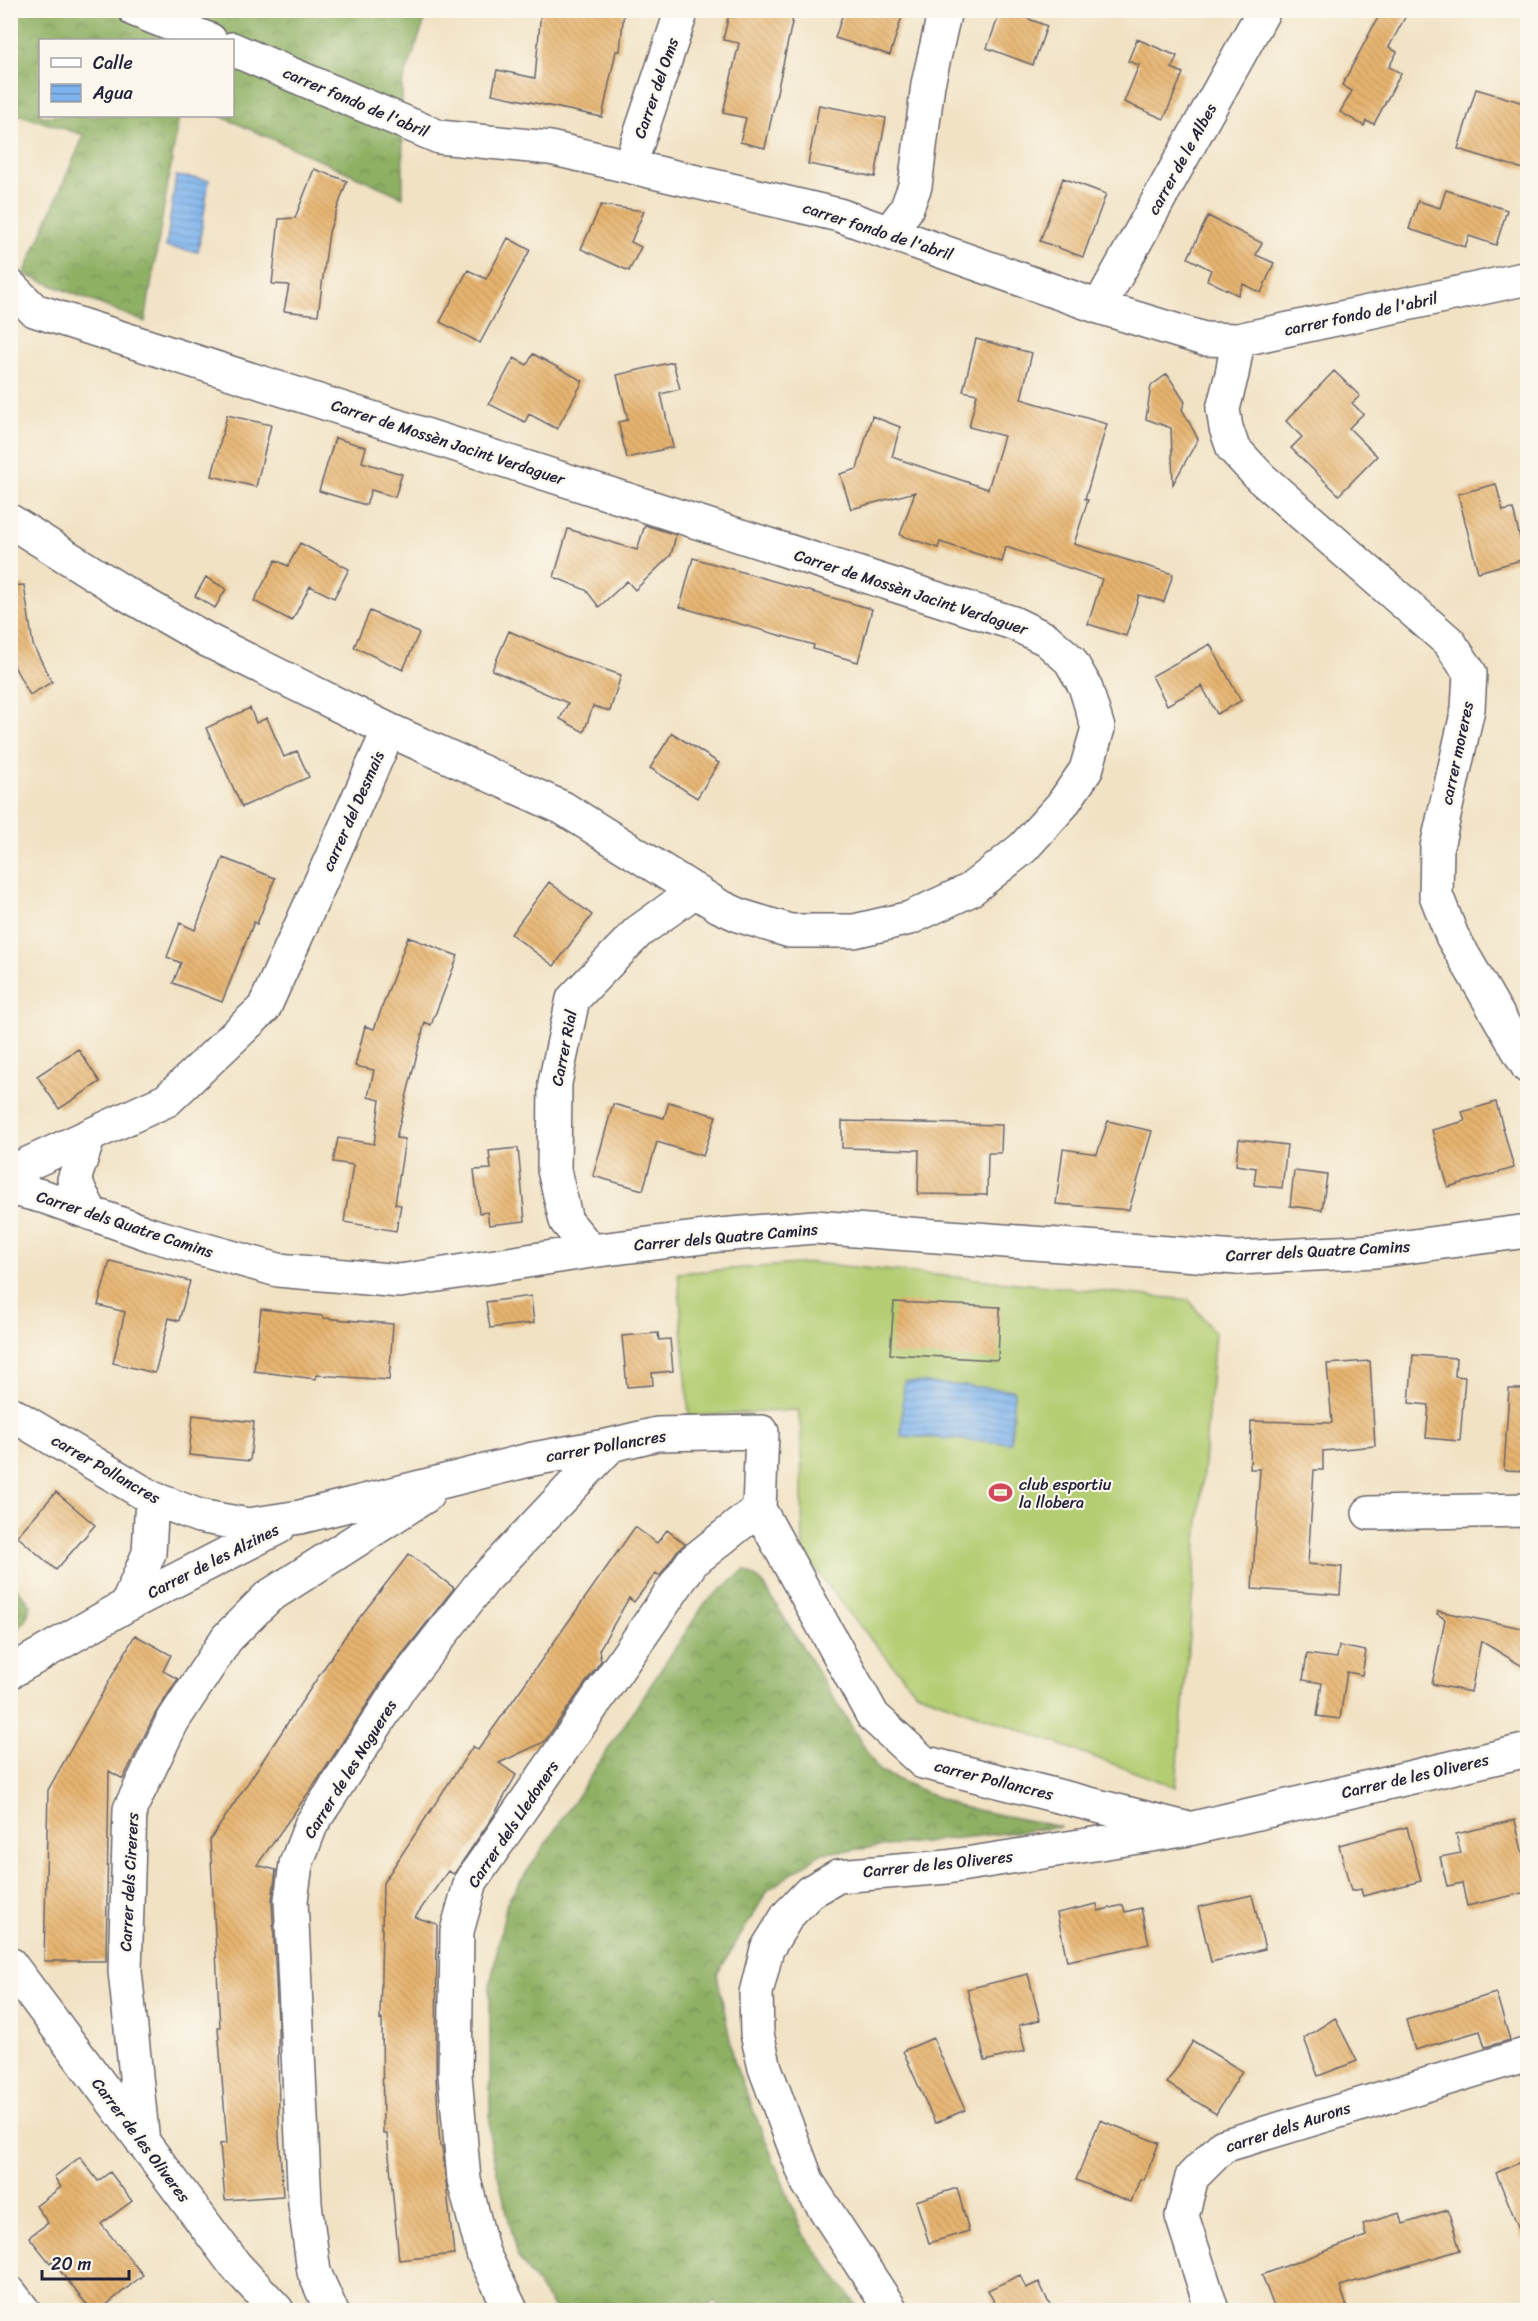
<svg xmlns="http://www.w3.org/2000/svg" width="1538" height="2321" font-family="Sriracha,sans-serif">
<defs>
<pattern id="forest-crowns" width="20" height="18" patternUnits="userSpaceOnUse" patternTransform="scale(1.5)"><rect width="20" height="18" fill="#8eb064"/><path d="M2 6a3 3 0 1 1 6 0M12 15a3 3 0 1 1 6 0" fill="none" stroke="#748f54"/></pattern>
<pattern id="water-rules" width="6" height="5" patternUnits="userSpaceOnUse" patternTransform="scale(1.5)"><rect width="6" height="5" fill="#7eb4ed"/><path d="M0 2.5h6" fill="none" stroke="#6792c1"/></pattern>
<pattern id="building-back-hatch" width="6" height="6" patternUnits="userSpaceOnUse" patternTransform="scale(1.5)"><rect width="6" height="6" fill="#e6b46f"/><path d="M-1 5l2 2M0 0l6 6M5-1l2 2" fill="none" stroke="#c59a61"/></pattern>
</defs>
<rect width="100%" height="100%" fill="#fbf7ec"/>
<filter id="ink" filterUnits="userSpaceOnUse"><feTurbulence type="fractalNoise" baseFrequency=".0167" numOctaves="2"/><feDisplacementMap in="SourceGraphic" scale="12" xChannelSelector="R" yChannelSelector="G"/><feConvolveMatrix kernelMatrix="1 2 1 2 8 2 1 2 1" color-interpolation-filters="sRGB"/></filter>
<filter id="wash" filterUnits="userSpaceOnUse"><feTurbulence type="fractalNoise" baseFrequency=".008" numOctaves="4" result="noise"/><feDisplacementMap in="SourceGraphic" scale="24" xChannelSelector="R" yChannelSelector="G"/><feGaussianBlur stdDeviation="1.35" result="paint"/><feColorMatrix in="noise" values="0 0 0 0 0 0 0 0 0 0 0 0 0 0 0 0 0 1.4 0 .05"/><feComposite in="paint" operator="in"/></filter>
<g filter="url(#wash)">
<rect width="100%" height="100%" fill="#f1e2c4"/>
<path fill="url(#forest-crowns)" stroke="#586950" stroke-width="1.5" d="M101,10L428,11L402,85L403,197L220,116H232V40H40V116H179L145,322L24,274L84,135L11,112L10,11Z
M745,1570L762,1582L879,1771L957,1806L1061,1827L822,1853L768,1890L717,1974L735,2065L803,2233L860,2310H722L715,2301L703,2310H555L518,2257L490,2143V1986L507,1902L705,1603Z
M10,1580L31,1605L26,1620L11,1635Z"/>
<path fill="#b3cd72" stroke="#6a7856" stroke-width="1.5" d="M813,1263L1189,1300L1215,1333L1176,1787L916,1692L850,1614L803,1553L801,1432L798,1410L689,1416L678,1273Z"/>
<path fill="url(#water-rules)" stroke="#506b94" stroke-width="1.5" d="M176,176L209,180L198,252L166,247Z
M904,1381L1014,1390L1011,1443L901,1436Z"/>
<g id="blocks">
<path fill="url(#building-back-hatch)" d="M541,10H624L620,51H616L602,117L492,94L497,70L535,78Z
M730,10H760L793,18L765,148L740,142L746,118L723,113L739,43L723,40Z
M844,10H904L890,55L835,38Z
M1001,10H1006L1047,26L1033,65L987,48Z
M1382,10H1409L1389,47L1397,52L1389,67L1401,73L1374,124L1366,121L1364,126L1340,112L1352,91L1342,85Z
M1137,39L1177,56L1172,68L1183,73L1164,119L1124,102L1139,65L1128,61Z
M1476,89L1527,104V170L1458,149Z
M819,105L886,118L875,177L808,164Z
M314,169L347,181L329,232L318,315L284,311L289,285L272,284L279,219L295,218Z
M1063,178L1106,194L1083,257L1040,241Z
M1446,190L1507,210L1496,245L1469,236L1465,247L1409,229L1418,201L1440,208Z
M601,205L644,211L631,242L641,247L629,271L581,249Z
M1208,216L1262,243L1256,255L1274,263L1261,293L1243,284L1238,295L1207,280L1211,270L1188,258Z
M508,238L530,250L480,343L440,322L468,270L486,279Z
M976,339L1032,353L1021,399L1107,424L1085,499L1088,500L1074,544L1173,574L1164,602L1139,595L1126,636L1088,624L1102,579L1006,547L1002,562L940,542L938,548L900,535L915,492L851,509L840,474L857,469L872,416L900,427L892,457L988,489L1004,436L969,427L977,394L963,391Z
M533,354L583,381L557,429L529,414L525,422L489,404L514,358L527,365Z
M673,362L680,389L661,394L673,447L627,458L618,422L628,420L617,375Z
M1334,371L1360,396L1352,403L1363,414L1349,428L1377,456L1339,495L1291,448L1302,437L1286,421Z
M1167,374L1185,402L1182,409L1198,439L1173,484L1171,428L1146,419L1151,386Z
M227,415L271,425L256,487L212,476Z
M335,438L366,447L362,462L402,474L395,497L371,490L366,505L319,491Z
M1496,484L1503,511L1513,509L1525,559L1478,572L1458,494Z
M645,525L676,535L671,555L635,590L627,581L599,607L586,590L554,577L568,529L637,550Z
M300,543L349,569L334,598L310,586L292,621L254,601L276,560L288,566Z
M693,558L872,609L858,662L813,649L814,645L680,607Z
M206,577L226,589L215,608L195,596Z
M24,585L33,645L52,682L30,695L10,659V586Z
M370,611L419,633L403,670L354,647Z
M509,631L565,656L621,675L610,711L593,706L584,732L560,719L568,703L492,670Z
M1210,644L1241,701L1217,714L1202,686L1167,705L1152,676Z
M250,708L256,723L267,718L284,757L297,751L309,777L242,807L206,728Z
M672,733L719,763L697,798L650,768Z
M223,858L275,878L257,924L254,922L222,1002L173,983L181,963L167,957L180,923L195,930Z
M549,882L592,915L554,966L511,934Z
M408,937L458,956L431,1025L425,1022L396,1138L405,1139L395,1204L401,1205L396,1231L344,1222L353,1165L333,1162L338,1138L374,1144L380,1100L368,1097L374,1070L355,1066L365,1026L374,1029Z
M78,1049L100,1082L59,1109L37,1076Z
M669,1102L716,1116L703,1156L657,1142L643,1190L593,1176L613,1104L664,1118Z
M1496,1102L1514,1168L1448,1187L1432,1130L1465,1121L1462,1112Z
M842,1121L1002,1125L1001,1153H988L987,1195L918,1194L919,1150L842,1148Z
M1108,1121L1152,1131L1129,1210L1056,1204L1063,1149L1097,1154Z
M1239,1139L1287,1145L1282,1188L1254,1185L1256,1168L1236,1165Z
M518,1148L525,1221L489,1225L487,1212L479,1213L474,1170L491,1169L489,1151Z
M1294,1171L1327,1175L1322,1210L1290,1206Z
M110,1261L190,1281L179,1321L169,1318L155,1373L113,1363L125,1312L98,1305Z
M531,1296L534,1323L490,1328L486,1302Z
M894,1302L1000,1307L998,1360L890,1354Z
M261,1309L323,1316V1318L393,1324L389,1380L317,1375L316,1379L254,1371Z
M658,1333L659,1340L670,1339L673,1371L652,1373L653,1385L627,1387L622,1336Z
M1413,1355L1456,1358L1455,1376L1465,1377L1460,1441L1426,1438L1429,1405L1409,1403Z
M1370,1361L1375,1446L1323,1451V1470H1314L1308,1564L1342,1567L1340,1595L1252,1589L1260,1469H1250L1251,1421L1332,1423L1327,1364Z
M1509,1389H1527V1471L1504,1470Z
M193,1415L254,1422L250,1461L189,1455Z
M56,1492L95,1525L56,1570L17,1536Z
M635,1527L657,1543L667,1530L685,1544L677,1551L660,1576L656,1573L634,1602L629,1598L599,1650L601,1661L544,1742L499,1763L516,1775L494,1815L454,1874L448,1871L415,1917L437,1924L436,2076L440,2146H442L454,2254L399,2260L387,2134H383L382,2019L380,2020L383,1883L473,1746L478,1750Z
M409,1554L454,1588L386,1675L321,1775L257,1865L276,1870L272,1901L278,2021L279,2135L283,2196L225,2200L220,2144L227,2143L218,2027H220L210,1840L346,1635Z
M1438,1611L1527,1629V1669L1481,1641L1471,1692L1432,1684L1445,1619L1437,1614Z
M135,1635L171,1655L163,1671L178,1679L155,1714L123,1779L109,1771L106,1961H44L48,1790Z
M1339,1646L1366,1651L1362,1675L1347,1672L1340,1719L1317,1716L1322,1683L1303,1680L1307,1654L1337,1658Z
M1515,1820L1527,1873V1892L1467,1906L1462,1883L1447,1886L1440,1857L1461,1853L1456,1834Z
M1407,1827L1421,1881L1363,1896L1361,1889L1351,1891L1339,1845Z
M1252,1895L1265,1949L1211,1962L1198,1907Z
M1097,1904L1098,1911L1123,1905L1125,1912L1141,1908L1149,1944L1067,1961L1057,1913Z
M1028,1974L1040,2020L1019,2025L1025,2051L985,2061L967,1989Z
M1496,1993L1510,2040L1485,2047L1480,2031L1415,2050L1406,2020Z
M1335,2018L1357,2061L1318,2076L1304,2038Z
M933,2038L965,2110L935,2123L903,2051Z
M1193,2041L1242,2071L1216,2114L1167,2083Z
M1100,2120L1159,2143L1144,2180L1140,2179L1131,2202L1076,2180Z
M80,2157L98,2181L110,2172L132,2201L101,2224L143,2275L100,2310H91L52,2261L50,2263L29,2237L48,2223L36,2206L61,2187L54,2177Z
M1527,2159V2248L1496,2173Z
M957,2188L969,2231L929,2243L916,2201Z
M1448,2210L1460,2250L1340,2286L1348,2310H1275L1262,2275L1366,2236L1363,2224L1400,2213L1403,2224Z
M1020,2275L1026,2288L1039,2282L1052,2310H976L994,2302L988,2290Z"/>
</g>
</g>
<g filter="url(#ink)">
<use href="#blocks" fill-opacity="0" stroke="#6a656b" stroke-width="1.5"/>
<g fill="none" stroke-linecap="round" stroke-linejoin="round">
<defs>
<path id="minor" d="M135,10L210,40
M232,49L439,137L550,148L839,215L1099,307L1204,339L1238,340L1528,278
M630,165L682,10
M889,232L906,210L915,186L928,84L945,10
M10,286L34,310L1013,623L1046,639L1070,660L1085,686L1098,728L1086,770L1062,805L1023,848L970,890L910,918L854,931H790L741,916L719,906L563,808L389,730L207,640L123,592L10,521
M1099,307L1264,10
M1238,340L1232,374L1223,409L1226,428L1233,448L1261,478L1449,642L1470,673L1468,709L1437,847L1436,895L1452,936L1528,1067
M89,1136L74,1180L91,1213
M10,1172L167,1100L264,1008L389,730
M10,1188L45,1197L152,1235L278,1270L400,1281L591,1251L720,1235L814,1227L1237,1258L1375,1251L1528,1231
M591,1251L566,1221L554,1170L555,1083L573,999L638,932L695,891
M10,1413L152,1498L199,1516L248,1525L300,1517L533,1459L611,1445L657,1434L762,1432L759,1509L873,1716L923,1762L1189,1829
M1369,1513L1528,1510
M127,1605L149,1553L152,1498
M10,1672L127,1605L279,1527
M10,1964L235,2265L277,2310
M143,2143L125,1971L130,1809L172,1722L227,1638L268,1597L427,1495
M10,2293L23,2310
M331,2310L314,2272L305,2204L291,1900L296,1864L311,1825L401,1686L483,1581L611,1445
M511,2310L483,2253L464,2180L455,2075L457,1931L471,1881L692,1562L759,1509
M891,2310L808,2183L765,2068L757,2034L756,1993L767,1949L788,1915L810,1892L838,1876L947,1867L1189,1829L1528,1750
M1212,2310L1182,2216L1192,2177L1223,2146L1528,2054"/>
</defs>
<use href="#minor" stroke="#6a656b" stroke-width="36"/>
<use href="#minor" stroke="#fff" stroke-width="33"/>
</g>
</g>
<defs>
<symbol id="stadium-bare" viewBox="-9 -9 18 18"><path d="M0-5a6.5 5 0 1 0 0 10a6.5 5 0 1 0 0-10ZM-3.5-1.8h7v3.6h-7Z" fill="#d1495b" stroke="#fbf7ec" stroke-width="2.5" paint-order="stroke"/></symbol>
</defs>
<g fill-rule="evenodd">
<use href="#stadium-bare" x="984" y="1476" width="33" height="33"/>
</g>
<g text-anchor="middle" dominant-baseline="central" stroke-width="4.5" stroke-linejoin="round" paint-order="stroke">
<g font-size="16" fill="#22223b" stroke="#fbf7ec">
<text transform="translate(656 88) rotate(-71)">Carrer del Oms</text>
<text transform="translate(356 102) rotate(23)">carrer fondo de l'abril</text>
<text transform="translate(1182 159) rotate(-61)">carrer de le Albes</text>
<text transform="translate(878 231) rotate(18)">carrer fondo de l'abril</text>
<text transform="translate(1361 314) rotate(-12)">carrer fondo de l'abril</text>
<text transform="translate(448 442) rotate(18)">Carrer de Mossèn Jacint Verdaguer</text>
<text transform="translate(911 592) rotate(18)">Carrer de Mossèn Jacint Verdaguer</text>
<text transform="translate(1457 753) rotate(-78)">carrer moreres</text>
<text transform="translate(353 811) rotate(-66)">carrer del Desmais</text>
<text transform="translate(564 1048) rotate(-79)">Carrer Rial</text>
<text transform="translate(125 1224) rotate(18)">Carrer dels Quatre Camins</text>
<text transform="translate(726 1237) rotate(-5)">Carrer dels Quatre Camins</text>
<text transform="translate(1318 1251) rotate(-3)">Carrer dels Quatre Camins</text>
<text transform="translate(606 1446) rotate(-10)">carrer Pollancres</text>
<text transform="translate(106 1469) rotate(30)">carrer Pollancres</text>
<text transform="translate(213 1561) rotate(-27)">Carrer de les Alzines</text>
<text transform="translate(350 1769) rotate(-58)">Carrer de les Nogueres</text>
<text transform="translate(1415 1776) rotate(-13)">Carrer de les Oliveres</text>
<text transform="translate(994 1780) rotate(14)">carrer Pollancres</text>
<text transform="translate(513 1824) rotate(-56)">Carrer dels Lledoners</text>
<text transform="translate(938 1864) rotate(-6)">Carrer de les Oliveres</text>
<text transform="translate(129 1882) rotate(-87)">Carrer dels Cirerers</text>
<text transform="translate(1288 2127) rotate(-18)">carrer dels Aurons</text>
<text transform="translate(141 2140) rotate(53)">Carrer de les Oliveres</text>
</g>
<g font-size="16" fill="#22223b" stroke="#fbf7ec" text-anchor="start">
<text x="1019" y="1484">club esportiu<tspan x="1019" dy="18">la llobera</tspan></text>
</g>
</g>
<rect width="1538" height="2321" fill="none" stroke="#fbf7ec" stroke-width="36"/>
<rect x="39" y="39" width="195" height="78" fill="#fbf7ec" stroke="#a4a2a5" stroke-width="1.5"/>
<rect x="51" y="58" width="30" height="9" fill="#ffffff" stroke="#a4a2a5" stroke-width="1.5"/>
<text x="93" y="69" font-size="18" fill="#22223b">Calle</text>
<rect x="51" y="84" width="30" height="18" fill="url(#water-rules)" stroke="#a4a2a5" stroke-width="1.5"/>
<text x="93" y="99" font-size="18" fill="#22223b">Agua</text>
<path d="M42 2270v9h87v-9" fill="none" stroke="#22223b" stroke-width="3"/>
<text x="51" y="2270" font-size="18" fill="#22223b" stroke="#fbf7ec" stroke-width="4.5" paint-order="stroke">20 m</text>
</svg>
